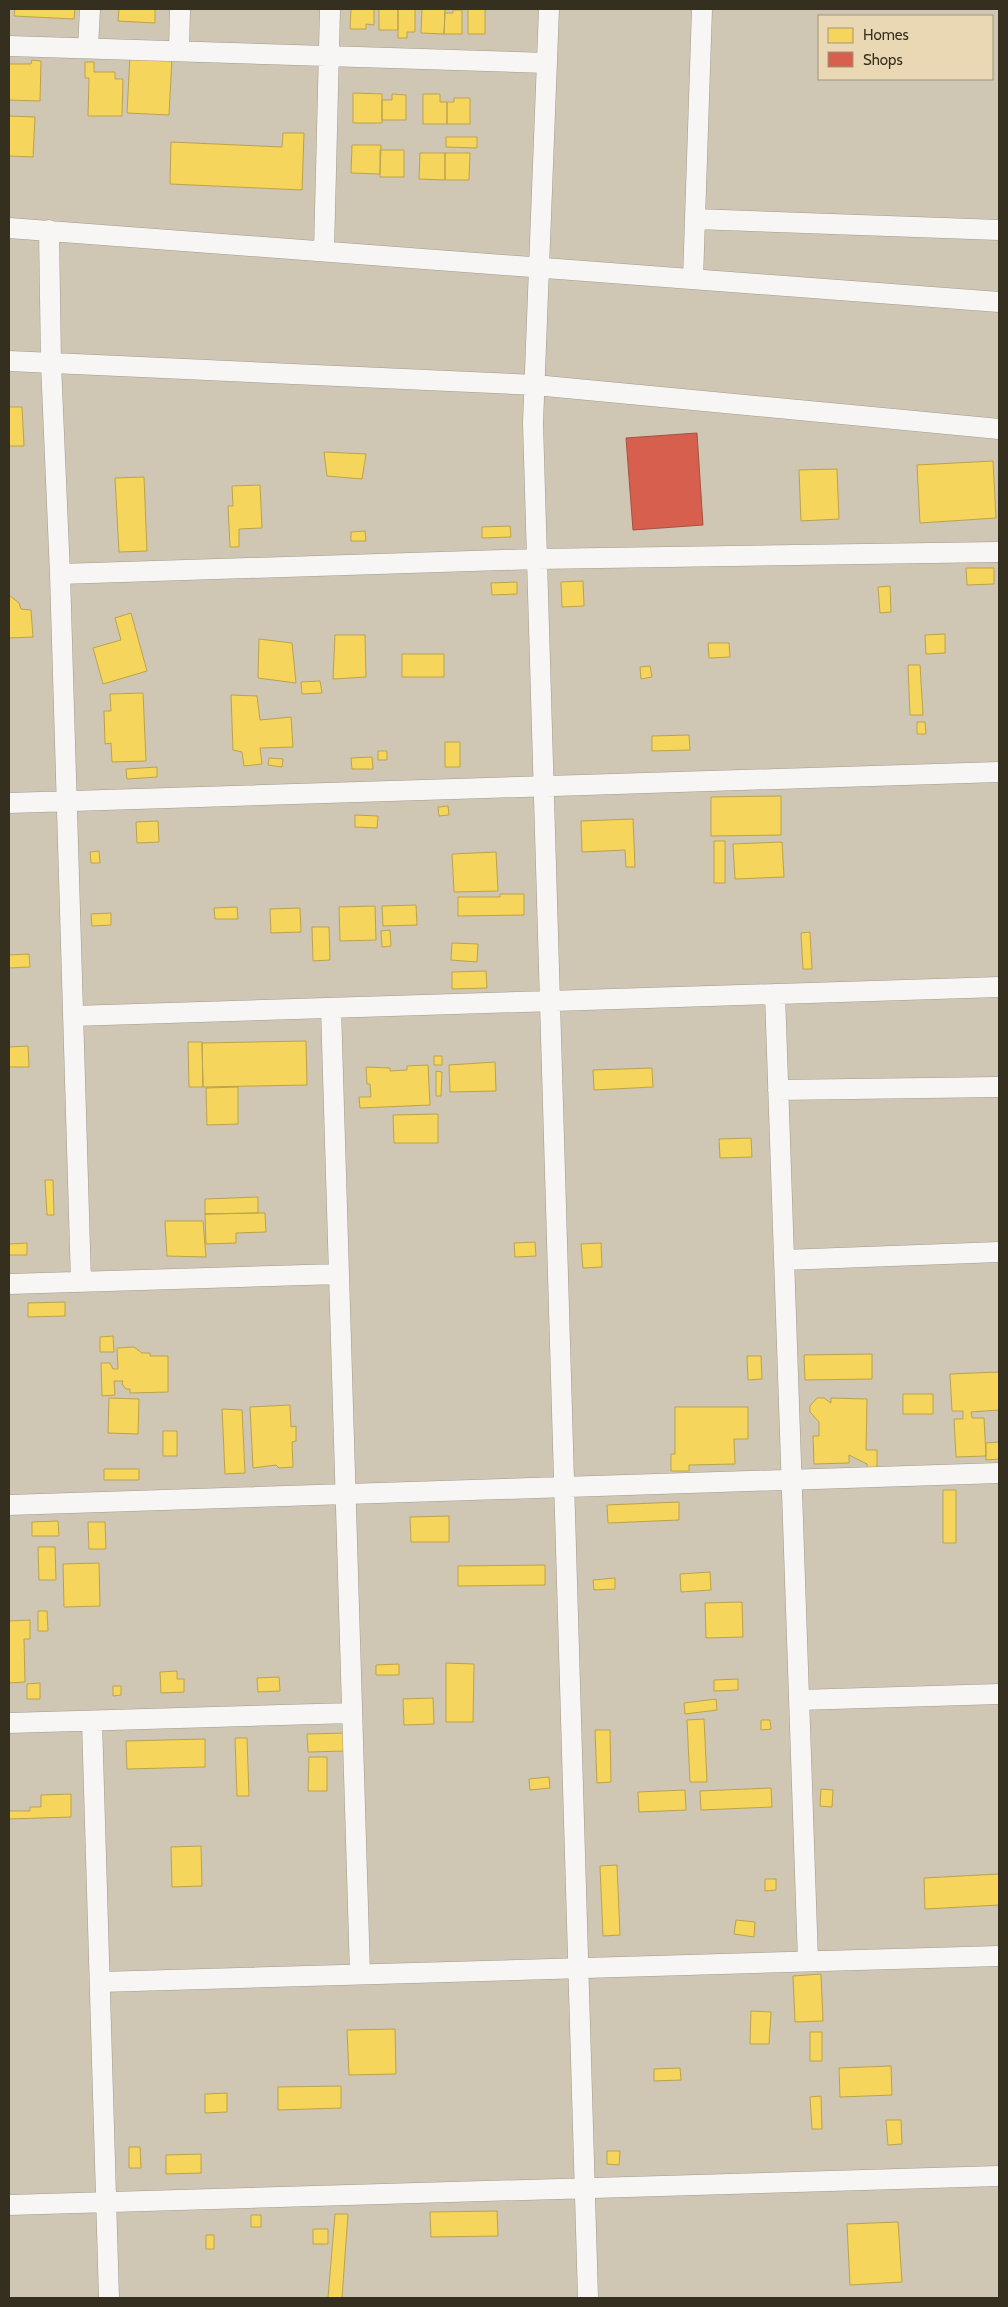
<svg xmlns="http://www.w3.org/2000/svg" width="1008" height="2307" font-family="Cabin,sans-serif">
<rect width="100%" height="100%" fill="#cfc6b3"/>
<path fill="#f6d55c" stroke="#bca34a" d="M15,9H75L74,19L14,16Z
M119,9H155V23L118,21Z
M351,9H374V25L366,24V29H350Z
M379,9H398V30H379Z
M398,9H415V32H407V38H398Z
M422,9H445L444,34L421,33Z
M468,9H490L485,10V34H468Z
M453,10H462V34H444L445,13H453Z
M130,56L172,58L169,115L127,113Z
M32,60L41,61L40,101L9,100V64H31Z
M85,62H94V72H115V79H123L122,116H88L89,78H85Z
M353,93L382,94V123H353Z
M392,94L406,95V120H382V100H392Z
M423,94H440V102H447V124H423Z
M454,98H470V124H447V102H454Z
M9,116L35,117L33,157L9,156Z
M283,133H304L302,190L170,184L171,142L282,147Z
M446,137H477V148L446,147Z
M352,145H381L380,174L351,173Z
M380,150H404V177H380Z
M420,153H445V180L419,179Z
M445,153H470L469,180H445Z
M9,407H22L24,446H9Z
M324,452L366,454L362,479L327,476Z
M993,461L996,518L920,523L917,465Z
M837,469L839,519L801,521L799,470Z
M144,477L147,551L119,552L115,478Z
M260,485L262,528L239,529V547H230L228,506H233L232,486Z
M510,526L511,537L482,538V527Z
M365,531L366,541H351V532Z
M966,568H994V584L967,585Z
M583,581L584,606L562,607L561,582Z
M517,582V594L492,595L491,583Z
M890,586L891,612L880,613L878,587Z
M9,595L19,603L21,609L31,610L33,637L9,638Z
M131,613L147,671L103,684L93,648L121,640L115,618Z
M945,634V653L926,654L925,635Z
M335,635H365L366,677L333,679Z
M259,639L292,643L296,683L258,678Z
M708,643H729L730,657L709,658Z
M402,654H444V677H402Z
M908,665H920L923,715H910Z
M650,666L652,677L641,679L640,667Z
M320,681L322,693L302,694L301,682Z
M143,693L146,761L112,762L111,743L105,744L104,711H111L110,694Z
M231,695L257,696L260,720L291,717L293,747L260,748L262,764L244,766L242,752L233,750Z
M917,722H925L926,734H917Z
M689,735L690,750L652,751V736Z
M445,742H460V767H445Z
M378,751H387V760H378Z
M372,757L373,769H352L351,758Z
M269,758L283,759L282,767L268,765Z
M157,767V777L127,779L126,769Z
M781,796V835L711,836V797Z
M448,806L449,815L439,816L438,807Z
M355,815L378,816L377,828L355,827Z
M633,819L635,867H626L625,850L582,852L581,821Z
M158,821L159,842L137,843L136,822Z
M714,841H725V883H714Z
M782,842L784,877L735,879L733,844Z
M99,851L100,863H91L90,852Z
M496,852L498,891L454,892L452,854Z
M500,894H524V915L458,916V897H500Z
M416,905L417,925L383,926L382,906Z
M375,906L376,940L340,941L339,907Z
M237,907L238,919H215L214,908Z
M300,908L301,932L271,933L270,909Z
M111,913V925L92,926L91,914Z
M312,927H329L330,960L313,961Z
M390,930L391,946L382,947L381,931Z
M810,932L812,969H803L801,933Z
M452,943L478,944L477,962L451,960Z
M29,954L30,967L9,968V955Z
M486,971L487,988L452,989V972Z
M306,1041L307,1085L203,1087L202,1043Z
M188,1042H202L203,1087H189Z
M28,1046L29,1067H9V1047Z
M434,1056H442V1065H434Z
M495,1062L496,1091L450,1092L449,1065Z
M428,1065L430,1105L360,1108L359,1097H371L370,1084H367L366,1067L390,1068V1071L407,1070V1066Z
M652,1068L653,1087L594,1090L593,1070Z
M436,1071L442,1072L441,1096H436Z
M238,1087V1124L207,1125L206,1088Z
M438,1114V1143H394L393,1115Z
M751,1138L752,1157L720,1158L719,1139Z
M45,1180H53L54,1215H47Z
M258,1197V1213L205,1214V1199Z
M256,1213H265L266,1232L236,1233V1243L206,1244L205,1214Z
M165,1221H203L206,1257L167,1256Z
M535,1242L536,1256L515,1257L514,1243Z
M27,1243V1255H9V1244Z
M601,1243L602,1267L583,1268L581,1244Z
M65,1302V1316L28,1317V1303Z
M113,1336L114,1352H100V1337Z
M134,1347L142,1353H150V1356H168V1392L130,1393V1389H126L122,1384L123,1381H114L115,1395L102,1396L101,1363H110L113,1369H118L117,1348Z
M872,1354V1379L805,1380L804,1355Z
M747,1356H761L762,1379L748,1380Z
M999,1372V1410L971,1412L972,1418H984L986,1456L956,1457L954,1419H963V1411H952L950,1374Z
M903,1394H933V1414H903Z
M109,1398L139,1399L138,1434L108,1433Z
M817,1398H824L831,1403V1398L867,1399L866,1450H877V1471L868,1472L867,1464L849,1455V1463L814,1464L813,1436H819V1422L810,1412V1406Z
M290,1405L291,1427L296,1426V1441L292,1442L293,1467L279,1468L276,1465L253,1468L250,1407Z
M675,1407H748V1439H734L735,1464L689,1465V1471H671V1454H675Z
M222,1409L242,1410L245,1473L225,1474Z
M163,1431H177V1456H163Z
M999,1442V1459L986,1460V1443Z
M104,1469H139V1480H104Z
M943,1490H956V1543H943Z
M679,1502V1520L608,1523L607,1505Z
M449,1516V1542H411L410,1517Z
M58,1521L59,1536H32V1522Z
M88,1522H105L106,1549H89Z
M38,1547H55L56,1580H39Z
M99,1563L100,1606L64,1607L63,1564Z
M545,1565V1585L458,1586V1566Z
M710,1572L711,1590L681,1592L680,1574Z
M615,1578V1589L594,1590L593,1580Z
M742,1602L743,1637L706,1638L705,1603Z
M38,1611H47L48,1631H38Z
M30,1620V1639H24L25,1682L9,1683V1621Z
M446,1663L474,1664L473,1722H446Z
M399,1664V1675H376V1665Z
M177,1671V1679H184V1692L161,1693L160,1672Z
M279,1677L280,1691L258,1692L257,1678Z
M738,1679V1690L714,1691V1680Z
M40,1683V1699H27V1684Z
M113,1686H121V1695L113,1696Z
M433,1698L434,1724L404,1725L403,1699Z
M716,1699L717,1710L685,1714L684,1703Z
M704,1719L707,1782H690L687,1720Z
M761,1720H770L771,1729L761,1730Z
M595,1730H610L611,1782L597,1783Z
M347,1733V1751L308,1752L307,1734Z
M235,1738H247L249,1796H237Z
M205,1739V1767L127,1769L126,1741Z
M309,1757H327V1791H308Z
M549,1777L550,1788L530,1790L529,1779Z
M771,1788L772,1807L701,1810L700,1791Z
M821,1789L833,1790L832,1807L820,1806Z
M685,1790L686,1810L639,1812L638,1792Z
M71,1794V1817L9,1819V1811H30V1807H41V1795Z
M201,1846L202,1886L172,1887L171,1847Z
M617,1865L620,1935L603,1936L600,1866Z
M999,1874V1905L925,1909L924,1878Z
M765,1879H776V1890L765,1891Z
M736,1920L755,1922L754,1937L734,1934Z
M821,1974L823,2021L795,2022L793,1976Z
M751,2011L771,2012L769,2044H750Z
M395,2029L396,2074L349,2075L347,2030Z
M810,2032H822V2061H810Z
M891,2066L892,2095L840,2097L839,2068Z
M680,2068L681,2080L654,2081V2069Z
M341,2086V2108L278,2110V2087Z
M227,2093V2112L205,2113V2094Z
M821,2096L822,2129H812L810,2097Z
M886,2120H901L902,2144L888,2145Z
M129,2147H140L141,2168H129Z
M607,2151H620L619,2165L607,2164Z
M201,2154V2173L166,2174V2155Z
M497,2211L498,2236L431,2237L430,2212Z
M335,2214H348L342,2298H328Z
M251,2215H261V2227H251Z
M898,2222L902,2282L850,2285L847,2224Z
M313,2229H328V2244H313Z
M206,2235H214V2249H206Z"/>
<path fill="#d6604d" stroke="#a65140" d="M697,433L703,525L633,530L626,438Z"/>
<g fill="none" stroke-linecap="round" stroke-linejoin="round">
<defs>
<path id="minor" d="M549,9L533,423L588,2298
M9,46L547,63
M88,48L90,9
M179,51L180,9
M695,219L999,230
M9,228L999,302
M49,230L51,364L60,574L81,1282
M324,251L330,9
M693,279L702,9
M9,361L535,385L999,429
M60,574L537,559L999,552
M9,803L999,772
M775,994L808,1961
M331,1008L360,1974
M73,1016L999,987
M778,1090L999,1087
M784,1260L999,1252
M9,1284L339,1274
M9,1505L999,1473
M799,1700L999,1694
M92,1721L109,2298
M9,1723L352,1713
M100,1982L999,1956
M9,2205L999,2176"/>
</defs>
<use href="#minor" stroke="#a29b8c" stroke-width="21"/>
<use href="#minor" stroke="#f8f6f4" stroke-width="20"/>
</g>
<rect width="1008" height="2307" fill="none" stroke="#352f20" stroke-width="20"/>
<rect x="818" y="15" width="175" height="65" fill="#e9d8b3" stroke="#a19478"/>
<rect x="828" y="28" width="25" height="15" fill="#f6d55c" stroke="#a19478"/>
<text x="863" y="40" font-size="15" fill="#352f20">Homes</text>
<rect x="828" y="52" width="25" height="15" fill="#d6604d" stroke="#a19478"/>
<text x="863" y="65" font-size="15" fill="#352f20">Shops</text>
</svg>
